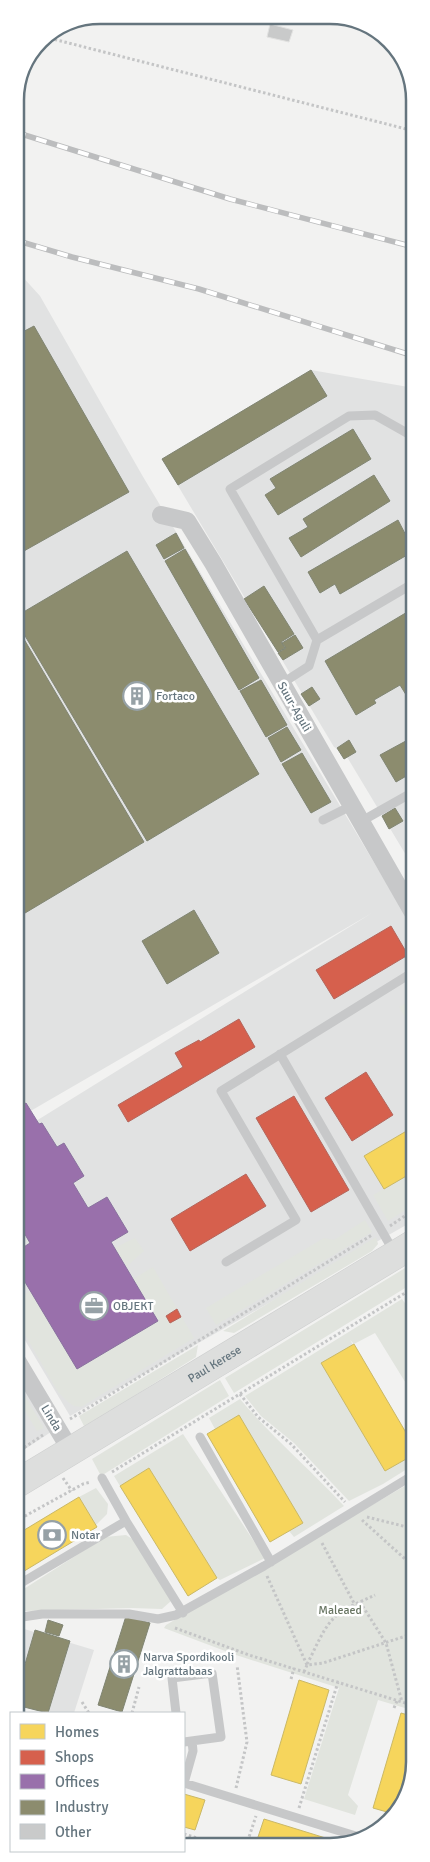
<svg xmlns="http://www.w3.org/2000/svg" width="430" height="1862" font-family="Signika,sans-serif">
<rect width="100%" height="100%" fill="#f2f2f1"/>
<path fill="#e1e2e2" d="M15,273L21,275L40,296L142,475L415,931V1220L70,1416L16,1325L15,1134L372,913L15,1120Z
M311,370L414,388L415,870L344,752L334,747L162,459Z
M16,1358L57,1428L16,1455Z
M21,1628L94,1650L74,1713H44L16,1705V1644Z"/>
<path fill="#e1e4de" d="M415,998V1035L399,1007Z
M415,1171V1204L388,1221L373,1195Z
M365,1220L372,1232L216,1325L206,1308L324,1238L334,1240Z
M376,1237L378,1244L372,1251L234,1333L223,1331Z
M135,1238L144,1251L127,1266L114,1248Z
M415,1262V1282L234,1393L225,1378Z
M153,1267L194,1338L81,1407L74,1406L68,1402L58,1392L16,1319V1300L30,1291L77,1369L157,1321L133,1279Z
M402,1299L415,1317V1398L375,1333L354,1344L350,1340L353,1345L321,1363L385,1471L414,1454L415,1464L383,1484L349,1501L294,1443L261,1416L245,1396Z
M198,1345L196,1357L110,1411L84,1426L79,1416Z
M220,1380L229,1396L101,1476L92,1459Z
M16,1381L44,1428L37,1431L16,1396Z
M240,1399C272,1437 310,1469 344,1506L294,1537L289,1531L303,1523L239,1415L215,1429L209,1418Z
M183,1434L265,1558L220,1580L217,1578L149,1468L120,1486L114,1476Z
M415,1480V1711L378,1700L348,1795L358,1806L355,1815L304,1799L339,1688L233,1654L164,1628L166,1625Z
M96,1488L108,1504L107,1514L96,1525L79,1497Z
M126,1535L134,1540L171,1601L162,1609L131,1608L24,1611L16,1610V1594L105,1537Z"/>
<path fill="#f6d55c" stroke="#cab866" d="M415,1126V1171L384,1189L364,1156Z
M354,1344L415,1448V1454L385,1471L321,1363Z
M239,1415L303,1523L270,1542L207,1434Z
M149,1468L217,1578L188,1596L120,1486Z
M79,1497L97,1527L16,1576V1535Z
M299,1680L329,1690L301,1784L271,1775Z
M401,1713L415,1717V1767L394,1814L373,1808Z
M184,1794L205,1800L195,1830L184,1827Z
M264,1819L345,1844L341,1846H255Z"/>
<path fill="#d6604d" stroke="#b4665c" d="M391,926L408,955L334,999L316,970Z
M239,1019L255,1047L128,1122L118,1105L183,1067L175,1053L199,1040L200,1042Z
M366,1072L393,1115L352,1141L325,1098Z
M294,1096L349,1190L311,1212L256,1118Z
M246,1174L266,1206L190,1251L171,1219Z
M177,1309L181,1317L170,1323L166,1316Z"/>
<path fill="#9970ab" stroke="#89729e" d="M26,1103L39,1124L42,1123L57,1147L64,1143L84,1176L73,1183L88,1208L107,1197L128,1232L111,1242L158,1321L77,1369L16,1267V1252L30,1243L16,1219L15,1109Z"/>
<path fill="#8c8c6e" stroke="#808573" d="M34,326L129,492L15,556V336Z
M311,370L327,396L178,485L162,459Z
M353,429L371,459L278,515L265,495L276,488L270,479Z
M374,475L390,501L301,557L289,538L308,527L303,519Z
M398,520L414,551L340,594L335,584L320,593L308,572Z
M176,533L184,548L164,559L156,545Z
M185,549L259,678L239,690L165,561Z
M127,551L259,774L147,841L15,619V617Z
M264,586L294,634L281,642L285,648L278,652L244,599Z
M414,608V694L408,698L400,685L374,700L376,703L356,715L325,661Z
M15,624L144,842L15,919Z
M295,635L303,648L283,660L278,653L286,648L282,643Z
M261,680L287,725L266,737L240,691Z
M312,687L320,699L309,706L301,694Z
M287,727L301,750L281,762L268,738Z
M415,736V771L396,782L380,755Z
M349,740L356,752L344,759L337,748Z
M302,753L331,802L311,813L282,764Z
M395,808L403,821L389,829L382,816Z
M194,910L219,953L167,984L142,941Z
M126,1616L150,1623L122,1712L98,1705Z
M48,1620L63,1625L59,1636L45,1632Z
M35,1630L70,1641L48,1713L16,1705V1695Z"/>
<path fill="#c9caca" stroke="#e2e2e1" d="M270,24L293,30L289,42L267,37Z"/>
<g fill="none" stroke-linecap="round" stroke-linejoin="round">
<defs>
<g id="trunk">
<path id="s1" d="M16,1484L415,1243"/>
</g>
</defs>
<use href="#trunk" stroke="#cecfcf" stroke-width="29"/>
<path stroke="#c4c5c6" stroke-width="3" stroke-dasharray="2.5 2.5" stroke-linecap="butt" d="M45,37L414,131
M390,1226L415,1209
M240,1394L258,1417L291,1444L345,1502
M70,1419L372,1235
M16,1453L43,1435
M112,1472L415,1287
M63,1478L72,1491
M367,1517L415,1529
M362,1520L415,1568
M16,1521L83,1484L91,1482
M322,1543L355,1605
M267,1576L307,1665
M360,1602L386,1643L402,1702
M175,1628L249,1655L415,1706
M307,1664C316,1648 323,1627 337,1615C348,1606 363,1601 375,1595
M304,1672L307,1665L323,1663L415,1633
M291,1679L294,1668
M82,1702L89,1713
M394,1708L397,1701
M132,1713L139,1687
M236,1788L247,1742L237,1665
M299,1808L338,1682
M184,1834L223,1846
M246,1846L256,1816"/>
<path stroke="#c7c8c9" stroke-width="9" d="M317,640L230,489L349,416L375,415L414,437
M281,684L309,666L317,640L414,583
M323,820L351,806
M360,822L415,791
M280,1054L394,1252
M226,1262L296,1220L221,1091L410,974
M200,1437L271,1562
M102,1478L126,1521
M16,1586L126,1521L183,1613
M16,1618L42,1614H129L158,1619L176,1615L264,1566L415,1474
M176,1713L172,1678L212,1673L221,1737L184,1742
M184,1783L359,1837
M184,1783L193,1751L192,1741"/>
<path stroke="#c7c8c9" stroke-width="18" d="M161,515L187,521L213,563L415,916
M16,1359L71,1451"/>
<use href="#trunk" stroke="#dddedd" stroke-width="28"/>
<defs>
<path id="rail" d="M15,132L230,199L414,247
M15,240L72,257L199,289L414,356"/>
</defs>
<use href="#rail" stroke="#bcbdbe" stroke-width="5.5"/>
<use href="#rail" stroke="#fff" stroke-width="4" stroke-dasharray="11" stroke-linecap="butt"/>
</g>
<defs>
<symbol id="building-ring" viewBox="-11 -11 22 22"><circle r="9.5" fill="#fff" stroke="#96a1a6" stroke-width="1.5"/><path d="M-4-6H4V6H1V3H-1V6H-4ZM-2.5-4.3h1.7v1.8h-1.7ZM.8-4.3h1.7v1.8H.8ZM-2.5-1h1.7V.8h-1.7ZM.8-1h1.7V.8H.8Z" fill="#96a1a6"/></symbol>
<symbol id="office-ring" viewBox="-11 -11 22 22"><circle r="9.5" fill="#fff" stroke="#96a1a6" stroke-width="1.5"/><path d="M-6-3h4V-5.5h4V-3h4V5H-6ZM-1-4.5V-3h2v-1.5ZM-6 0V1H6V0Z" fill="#96a1a6"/></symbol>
<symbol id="bank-ring" viewBox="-11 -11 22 22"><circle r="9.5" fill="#fff" stroke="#96a1a6" stroke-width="1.5"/><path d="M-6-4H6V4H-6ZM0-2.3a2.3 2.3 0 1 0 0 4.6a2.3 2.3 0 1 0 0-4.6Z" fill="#96a1a6"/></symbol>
</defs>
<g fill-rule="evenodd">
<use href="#building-ring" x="121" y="680" width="32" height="32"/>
<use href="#office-ring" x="78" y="1290" width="32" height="32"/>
<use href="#bank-ring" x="36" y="1519" width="32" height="32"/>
<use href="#building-ring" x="108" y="1648" width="32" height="32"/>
</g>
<g text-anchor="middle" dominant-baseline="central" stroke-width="5" stroke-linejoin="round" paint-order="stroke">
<g font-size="12" fill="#65757e" stroke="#fff" text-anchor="start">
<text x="156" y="696">Fortaco</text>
<text x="113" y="1306">OBJEKT</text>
<text x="71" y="1535">Notar</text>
<text x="143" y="1657">Narva Spordikooli<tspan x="143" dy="14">Jalgrattabaas</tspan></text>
</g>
<g font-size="12" fill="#65757e" stroke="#fff">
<text transform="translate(294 707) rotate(60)">Suur-Aguli</text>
<text stroke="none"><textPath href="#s1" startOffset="232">Paul Kerese</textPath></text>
<text transform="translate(51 1418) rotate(59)">Linda</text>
</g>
<g font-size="12" fill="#697663" stroke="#fff">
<text x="340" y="1610">Maleaed</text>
</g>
</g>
<path d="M0 0H430V1862H0ZM100 24H330A76 76 0 0 1 406 100V1762A76 76 0 0 1 330 1838H100A76 76 0 0 1 24 1762V100A76 76 0 0 1 100 24Z" fill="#fff" fill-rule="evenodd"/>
<path fill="none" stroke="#65757e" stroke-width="2.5" d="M100 24H330A76 76 0 0 1 406 100V1762A76 76 0 0 1 330 1838H100A76 76 0 0 1 24 1762V100A76 76 0 0 1 100 24Z"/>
<rect x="10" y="1712" width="175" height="140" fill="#ffffff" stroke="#c1c8cb"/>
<rect x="20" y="1724" width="25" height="15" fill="#f6d55c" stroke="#c1c8cb"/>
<text x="55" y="1737" font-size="15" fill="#65757e">Homes</text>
<rect x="20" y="1750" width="25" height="15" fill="#d6604d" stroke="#c1c8cb"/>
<text x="55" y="1762" font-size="15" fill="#65757e">Shops</text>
<rect x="20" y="1774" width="25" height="15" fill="#9970ab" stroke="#c1c8cb"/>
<text x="55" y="1787" font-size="15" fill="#65757e">Offices</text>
<rect x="20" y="1800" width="25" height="15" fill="#8c8c6e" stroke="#c1c8cb"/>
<text x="55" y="1812" font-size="15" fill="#65757e">Industry</text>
<rect x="20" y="1824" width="25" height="15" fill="#c9caca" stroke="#c1c8cb"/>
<text x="55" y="1837" font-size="15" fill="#65757e">Other</text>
</svg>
